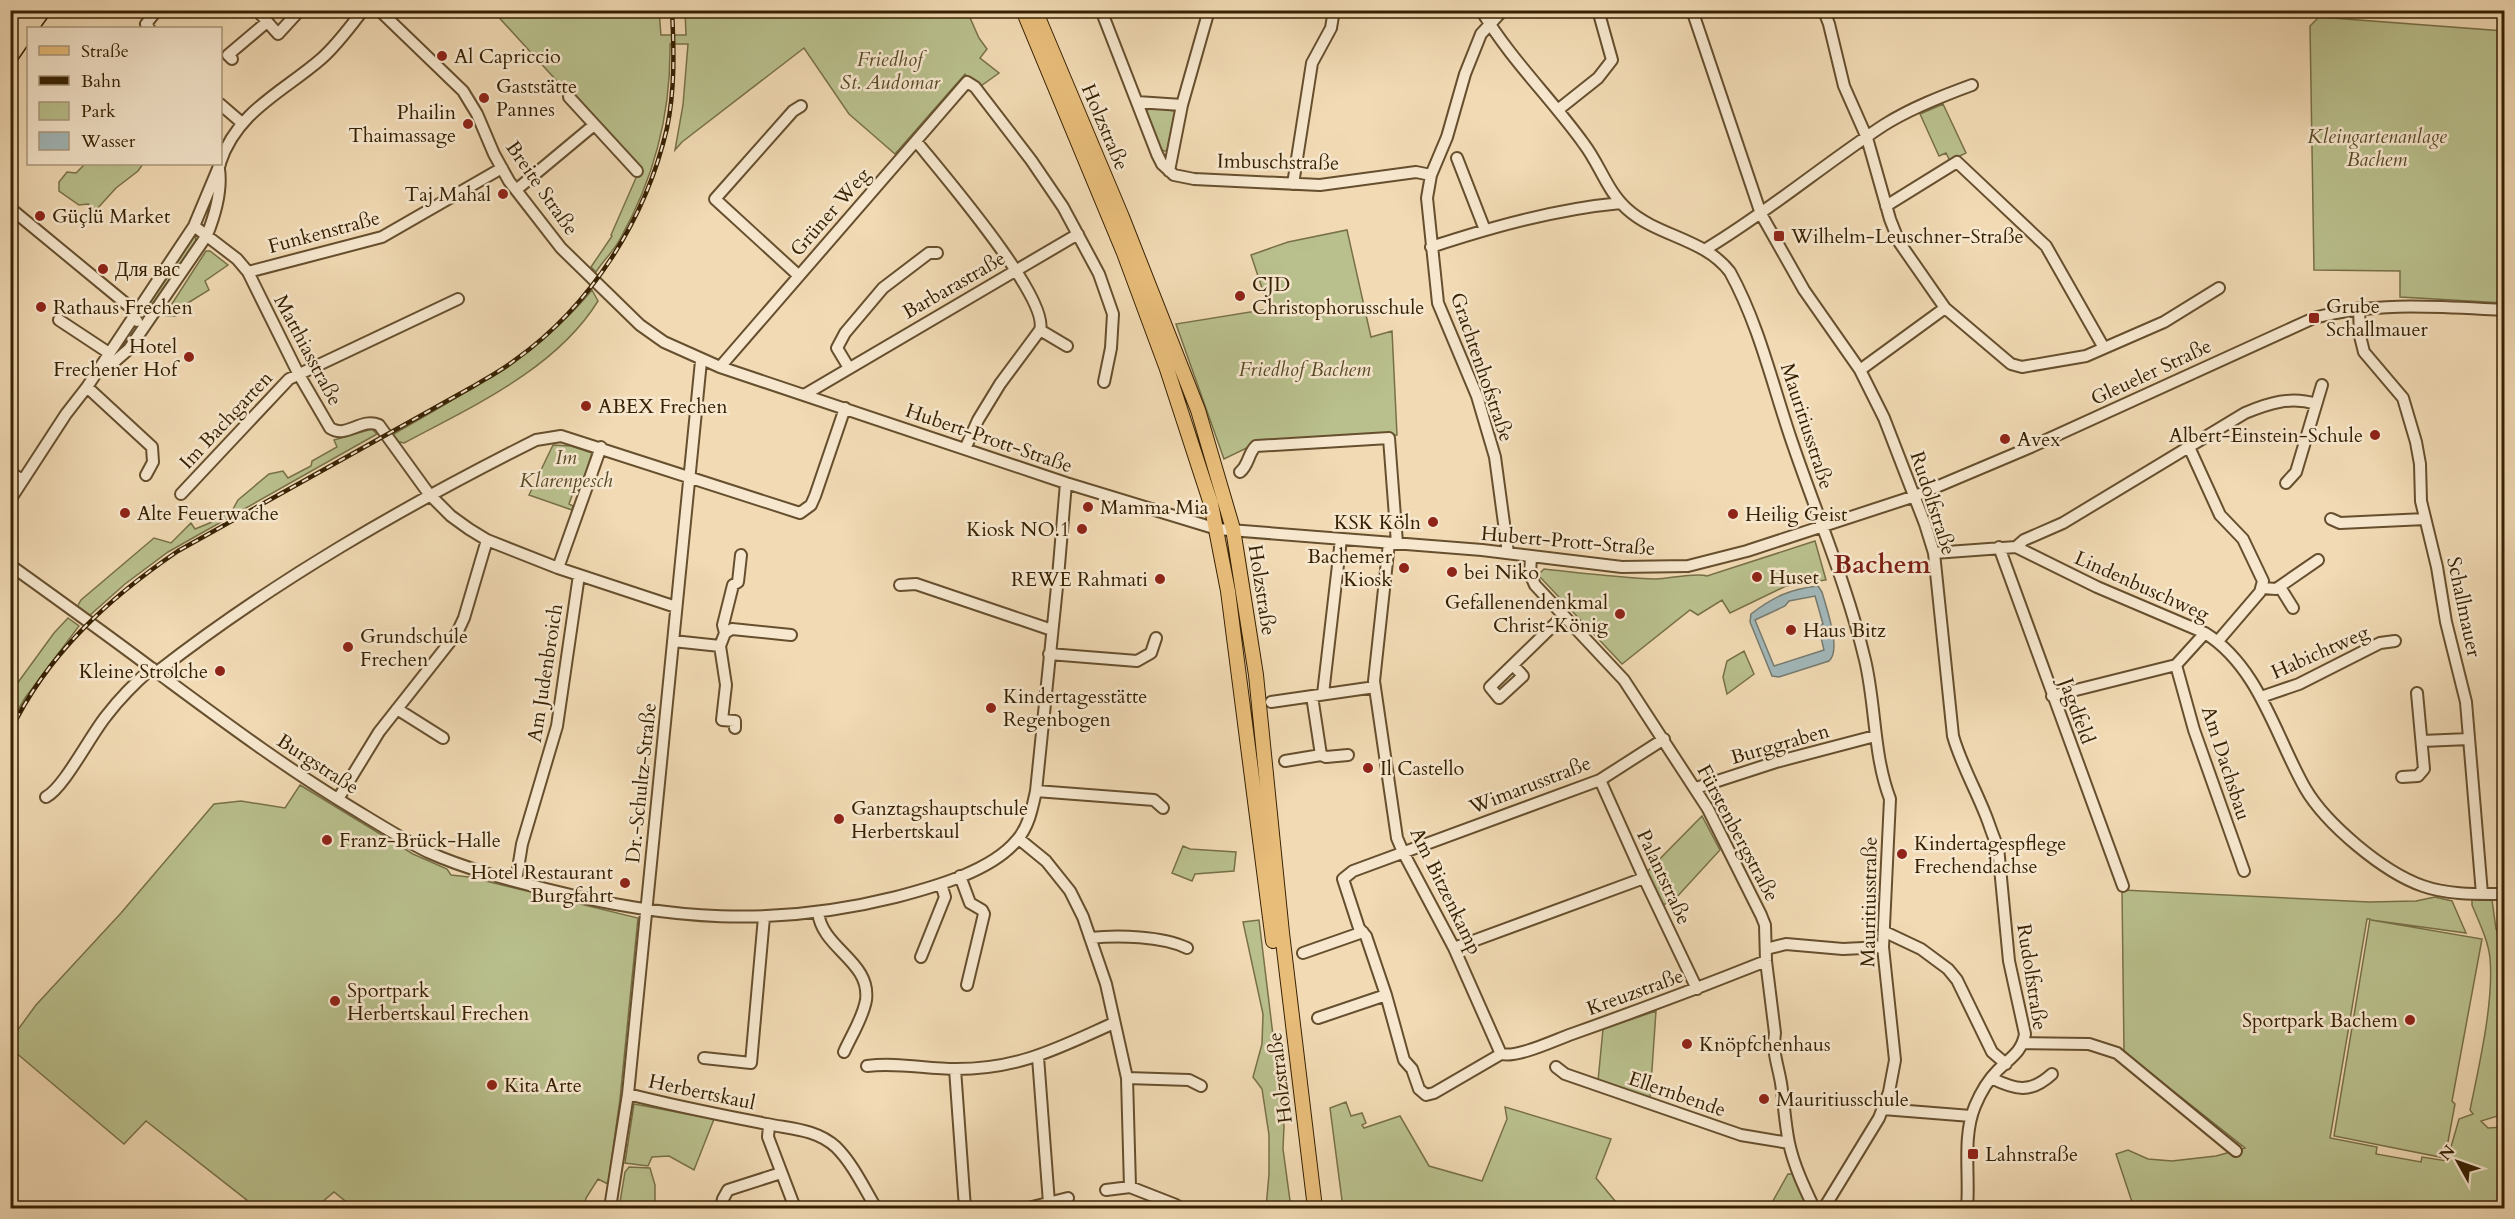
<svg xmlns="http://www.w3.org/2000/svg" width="2515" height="1219" font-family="Cardo,serif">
<rect width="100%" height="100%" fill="#f1dab4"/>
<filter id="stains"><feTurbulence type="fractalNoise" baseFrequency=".00333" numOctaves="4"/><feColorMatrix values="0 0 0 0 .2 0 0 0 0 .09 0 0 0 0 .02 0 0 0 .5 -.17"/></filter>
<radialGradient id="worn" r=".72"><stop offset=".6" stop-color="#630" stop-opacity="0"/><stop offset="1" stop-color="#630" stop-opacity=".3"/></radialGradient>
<path fill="#b9c08d" stroke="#787048" stroke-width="1.5" d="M493,11H659L661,35H686L685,11H967L979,38L987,49L980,58L999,73L978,88L965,74L895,154L849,114L804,48L682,142L675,150L683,105L688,44H670C671,112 654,179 620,239C613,252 603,261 596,272L591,267L612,236L611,235L639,171Z
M2319,17L2504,31V303L2400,297V271L2314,270L2310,26Z
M1943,104L1966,153L1950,161L1946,153L1939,156L1920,114Z
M1150,107L1175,111L1167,151H1164L1160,148L1146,112Z
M85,164H143L138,171L116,188L96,210L88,204L79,205L59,191V182L67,172L76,173Z
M1347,230L1371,337L1392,331L1397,435L1259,442L1224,459L1176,324L1269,309L1251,255L1288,242Z
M195,235L196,241L151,312L146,317L143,316L150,302Z
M206,251H210L228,265L205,281L209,290L178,309L176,316H166V313Z
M592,290L598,301C556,369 473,406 404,443L396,441L392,435C464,393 539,355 592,290Z
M372,429L377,434L168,552L125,584L89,616L77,607L81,600L154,538L171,543L191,523L195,529L217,520L233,509L238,500L269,474L283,471L288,478L311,466L312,461L337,447L334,440Z
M553,445L571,446L592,453L580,491L574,490L569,504L573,506L572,510L529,495Z
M1815,541L1826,580L1786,586L1730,613L1722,600L1698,615L1690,610L1622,664L1540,577V573L1544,569C1581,573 1619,578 1656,579C1669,579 1696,572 1707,576Z
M68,618L79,626L25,698L11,722V692L54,633Z
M1744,651L1754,674L1727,694L1723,677L1727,661Z
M300,785L413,854L447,869L451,875L469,877L638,918L620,1099L608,1184L598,1179L586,1198L584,1208H354L334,1192L315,1208H257L146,1121L124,1144L15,1052L14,1035L36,1005L121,913L214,804L241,801L285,808Z
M1702,816L1720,850L1674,900L1671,898L1663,906L1647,872Z
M1183,846L1190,849L1236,852L1234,871L1195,874L1192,881L1172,873Z
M2122,890L2369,902L2416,901L2435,897L2452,901L2466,933L2371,920L2482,939L2452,1101L2455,1104L2445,1158L2334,1136L2370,919H2367L2330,1138L2377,1147L2376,1154L2421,1162L2422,1157L2447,1161L2459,1119L2473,1114L2470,1110C2479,1066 2494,1002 2490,958C2488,940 2479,922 2472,905V899L2492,900L2496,929L2504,948V1114L2481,1121L2488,1128L2504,1127V1208H2134L2116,1154L2128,1150L2148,1159L2172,1161L2216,1156L2245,1148L2124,1052Z
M1259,920L1284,1126L1283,1149L1291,1208H1266L1269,1174V1135L1262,1089L1253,1077L1262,1044L1263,1014L1243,922Z
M1656,1011L1650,1098L1598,1081L1603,1029Z
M1346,1102L1351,1116L1362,1113L1366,1123L1362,1125L1364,1128L1400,1116L1429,1166L1482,1181L1507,1119L1505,1107L1611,1139L1596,1178L1621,1208H1343L1330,1108Z
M634,1104L714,1119L694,1170L669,1156L652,1157L648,1166L625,1163Z
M629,1167L650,1168L655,1185V1208H619L625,1172Z
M1788,1174H1793L1809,1208H1769Z"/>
<path fill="#a1b7b9" stroke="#777b70" stroke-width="1.5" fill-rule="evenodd" d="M1818,586L1822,592C1826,607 1842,650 1829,661L1779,677L1772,676L1750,622L1751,614C1773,597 1790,589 1818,586ZM1815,596L1823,624L1818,625L1824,650L1774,666L1755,620L1785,606L1789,601Z"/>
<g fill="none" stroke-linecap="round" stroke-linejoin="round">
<defs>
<path id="minor" d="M257,10L278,34L300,10
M379,10L463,91L477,114L494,154L509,181L561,248L640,325L664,342L720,367L1066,483L1217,529L1482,550L1622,567L1688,566L1747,551L1915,496L2031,447L2314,318C2375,301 2442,307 2504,310
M1101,10L1157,154L1162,164L1174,175L1194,179L1320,185L1416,172L1431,175
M1481,10C1511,60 1551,98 1584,144C1600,165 1607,191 1627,209C1658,237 1704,238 1730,272C1759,325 1772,383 1791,439C1816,513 1847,584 1865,660C1876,706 1873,754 1890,799L1883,947L1895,1060L1889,1092L1879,1118L1824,1208
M1503,10L1481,34L1465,74L1447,137L1431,175L1427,198L1438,303L1477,396L1495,457L1508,553
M1692,10L1761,214L1804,290L1860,370L1884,418L1925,524L1934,553L1953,736C1961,764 1975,788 1986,816C1990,826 1993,837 1998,847L2009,961L2025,1034C2022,1052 2010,1058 1998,1070C1988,1080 1980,1094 1975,1106C1962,1137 1970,1176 1967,1208
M1824,11L1829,24L1844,86L1867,138L1890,219L1899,242L1945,308
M149,28L146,24L157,10
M232,59L228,55L267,22
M569,97L637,171
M1137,102L1182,105
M220,104L242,123
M1559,109L1598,78L1612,60L1598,10
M916,141C940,171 1050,298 1040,330L1000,384L978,420L965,449
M1457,158L1485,230
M220,163C237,111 283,92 321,59C337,45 350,27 363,10
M1169,171L1182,105L1209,10
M1293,184L1312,63L1331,28L1334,10
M516,190L594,125
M1886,206L1957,162L2046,246L2104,348
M10,208L130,307L134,318L137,321
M194,226L237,259L248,272L298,373L330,428C347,439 361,417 379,425L429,494L451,516L469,529L487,540L558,568L676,607
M1431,247C1492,227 1556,209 1621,203
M1706,249C1768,212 1823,165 1884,125C1911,108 1942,96 1972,85
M248,272L382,237L502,168
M798,275L715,199L793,111L801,106
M2359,308L2360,336L2364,352L2403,398L2416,442L2420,464L2421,501L2437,567L2446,622L2466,702L2482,894
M59,320L109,353
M1040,330L1067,346
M720,367L967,82L975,87L1031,160L1063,207L1099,274L1113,314L1111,348L1104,382
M849,368L837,348L845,333L883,288L929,253H937
M1860,370L1945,308L2011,364L2022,367L2086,356L2164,322L2219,288
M100,371L113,363L129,349L207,235C215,215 222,190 219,169
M87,387L152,447L153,462L146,475
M804,395L1078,234
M2189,447L2220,515L2243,539L2263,581L2260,592L2218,641
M10,472L22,480
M1240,472C1249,465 1248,453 1256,446L1389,438L1397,543
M2286,483L2296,472L2322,385
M181,494L289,379L458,299
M10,500L66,414L87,387L194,226L220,164
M2331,519L2340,523L2425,519
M1389,543L1374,681L1397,838L1403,852L1454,948L1501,1054C1518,1058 1555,1040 1572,1034C1637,1011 1701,987 1766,961
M1999,547L2123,886
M2016,547L2024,540L2063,523L2245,413C2269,403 2291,396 2316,404
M1934,553L2016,547L2097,587L2205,633C2259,667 2275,735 2305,788C2326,824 2383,872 2423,886C2448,895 2478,894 2504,894
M1531,557L1530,574L1535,585L1624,680L1708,809L1761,915L1765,925L1766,961L1775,1033C1772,1052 1778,1065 1781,1083C1784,1103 1785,1124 1789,1143C1794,1166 1804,1187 1814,1208
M10,565C60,601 109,636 158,673C223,721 287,769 357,811C380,825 404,840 428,852C466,869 506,879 546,889C669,920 772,928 896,897C934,887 992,871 1017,840C1029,826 1032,809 1036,791L1058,577L1066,483
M558,568L601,447
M900,585L916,584L1052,630
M2280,587L2293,608
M2263,588L2276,589L2318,560
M725,633L723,625L733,585L738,582L741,555
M673,641L720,646L725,633L732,629L791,635
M720,646L726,685L722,720L735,721V728
M1049,654L1137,661L1151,653L1156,638
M1513,665L1523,676L1499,698L1490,687L1563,616
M2176,665L2194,730L2244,871
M157,672C275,580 403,507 536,440L561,436L800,513L811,505L815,496L845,408
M1323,694L1341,539
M1312,696L1321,755
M2052,696L2176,665L2205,633
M2261,697L2299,684L2380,643L2395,641
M1271,702L1375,687
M397,709L443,738
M2422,741L2469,739
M1285,761L1321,755L1326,757L1348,755
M2402,777L2418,776L2424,769L2417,693
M1600,780L1644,878L1697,989
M1696,788L1776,762L1875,736
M1036,791L1154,800L1163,808
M46,797C64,788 91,734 107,715C120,698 136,682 152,668
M338,799L379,732L457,633L464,618L487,540
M1019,839L1046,861L1070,891L1083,917L1106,984L1127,1078L1130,1187
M960,876L970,903L982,910L984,914L967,985
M516,881L522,844L557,726L579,575
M818,912C822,949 871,961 866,1000C863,1018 851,1036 844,1052
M1885,932L1921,949L1948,969L1957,980L1992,1052L2006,1064
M1090,938C1118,935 1162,936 1187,948
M1454,948L1644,878
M1766,949L1786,944L1843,949L1883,947
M1303,953L1363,932
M921,957L945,897L941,884
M1318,1018L1386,995
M2023,1043L2089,1044L2117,1053L2236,1151
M1501,1054L1434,1093L1426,1095L1419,1089L1412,1069L1404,1060L1386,995L1366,936L1359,928L1343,879L1353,871L1600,780L1664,739
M1038,1057L1049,1203
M704,1058L751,1063L764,917
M867,1066C897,1062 926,1069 956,1069C1020,1069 1058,1048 1114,1023
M1556,1067L1565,1074L1741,1135L1789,1143
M955,1069L965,1208
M1127,1078L1189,1080L1201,1086
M1991,1078C2016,1090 2030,1094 2052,1074
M628,1094C674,1106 721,1115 767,1124C791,1129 816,1129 836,1147C853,1164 864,1188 876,1208
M1883,1109L1971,1116
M769,1125L768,1137L795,1208
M1106,1190L1130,1187L1176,1205
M610,1208L628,1094L701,361
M721,1208L723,1199L728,1190L781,1173
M980,1208H983
M1028,1208L1068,1198"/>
<path id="major" d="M1023,10L1124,253L1167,369L1211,504L1228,591L1273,941
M1035,10L1122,217L1198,410L1233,529L1256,675L1282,933L1315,1208"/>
</defs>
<use href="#minor" stroke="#664f2e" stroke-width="14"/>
<use href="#major" stroke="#372102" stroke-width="16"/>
<use href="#minor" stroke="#f6e7ce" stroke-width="10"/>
<use href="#major" stroke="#e8bd7a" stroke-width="14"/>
<path stroke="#372102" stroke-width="1.5" d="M40,28L53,10
M10,71L28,45"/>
<defs>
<path id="rail" d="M10,732C47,654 109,598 178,551L472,387C487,378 502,370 515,360C591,306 646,219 667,128C675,90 674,49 672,10"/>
</defs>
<use href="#rail" stroke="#372102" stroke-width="4.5"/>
<use href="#rail" stroke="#f6e7ce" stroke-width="2" stroke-dasharray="7" stroke-linecap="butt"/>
</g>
<g fill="#8f2418" stroke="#f6e7ce" stroke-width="2">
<circle cx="442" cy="56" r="6"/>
<circle cx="484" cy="98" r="6"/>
<circle cx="468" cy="124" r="6"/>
<circle cx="503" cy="194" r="6"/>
<circle cx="40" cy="216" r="6"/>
<rect x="1773" y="230" width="12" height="12" rx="3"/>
<circle cx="103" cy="269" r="6"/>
<circle cx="1240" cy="296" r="6"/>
<circle cx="41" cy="307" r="6"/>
<rect x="2308" y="312" width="12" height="12" rx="3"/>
<circle cx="189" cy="357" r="6"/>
<circle cx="586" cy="406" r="6"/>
<circle cx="2375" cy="435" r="6"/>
<circle cx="2005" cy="439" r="6"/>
<circle cx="1088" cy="507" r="6"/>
<circle cx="125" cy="513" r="6"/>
<circle cx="1733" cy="514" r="6"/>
<circle cx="1433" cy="522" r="6"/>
<circle cx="1082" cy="529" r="6"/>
<circle cx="1404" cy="568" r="6"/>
<circle cx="1452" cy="572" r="6"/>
<circle cx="1757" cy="577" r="6"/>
<circle cx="1160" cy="579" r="6"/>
<circle cx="1620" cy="614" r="6"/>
<circle cx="1791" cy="630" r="6"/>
<circle cx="348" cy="647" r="6"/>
<circle cx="220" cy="671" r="6"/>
<circle cx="991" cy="708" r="6"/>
<circle cx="1368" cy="768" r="6"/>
<circle cx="839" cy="819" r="6"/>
<circle cx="327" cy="840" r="6"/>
<circle cx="1902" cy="854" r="6"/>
<circle cx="625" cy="883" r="6"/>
<circle cx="335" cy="1001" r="6"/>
<circle cx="2410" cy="1020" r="6"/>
<circle cx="1687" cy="1044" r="6"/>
<circle cx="492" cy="1085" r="6"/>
<circle cx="1764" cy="1099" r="6"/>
<rect x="1967" y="1148" width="12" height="12" rx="3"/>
</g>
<g text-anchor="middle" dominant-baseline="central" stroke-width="5" stroke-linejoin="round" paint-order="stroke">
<g font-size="20" fill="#372102" stroke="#f6e7ce" text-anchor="start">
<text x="454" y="56">Al Capriccio</text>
<text x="496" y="86">Gaststätte<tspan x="496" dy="23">Pannes</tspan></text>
<text x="456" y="112" text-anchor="end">Phailin<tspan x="456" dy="23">Thaimassage</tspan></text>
<text x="491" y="194" text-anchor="end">Taj Mahal</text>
<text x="52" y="216">Güçlü Market</text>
<text x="1791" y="236">Wilhelm-Leuschner-Straße</text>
<text x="115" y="269">Для вас</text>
<text x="1252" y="284">CJD<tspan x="1252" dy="23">Christophorusschule</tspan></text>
<text x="2326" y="306">Grube<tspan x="2326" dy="23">Schallmauer</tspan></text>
<text x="53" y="307">Rathaus Frechen</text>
<text x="177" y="346" text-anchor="end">Hotel<tspan x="177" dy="23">Frechener Hof</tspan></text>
<text x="598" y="406">ABEX Frechen</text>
<text x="2363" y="435" text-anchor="end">Albert-Einstein-Schule</text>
<text x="2017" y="439">Avex</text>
<text x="1100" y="507">Mamma Mia</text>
<text x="137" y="513">Alte Feuerwache</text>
<text x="1745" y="514">Heilig Geist</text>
<text x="1421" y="522" text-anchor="end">KSK Köln</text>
<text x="1070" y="529" text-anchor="end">Kiosk NO.1</text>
<text x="1392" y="556" text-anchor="end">Bachemer<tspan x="1392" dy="23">Kiosk</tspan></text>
<text x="1464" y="572">bei Niko</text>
<text x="1769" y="577">Huset</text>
<text x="1148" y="579" text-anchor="end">REWE Rahmati</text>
<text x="1608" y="602" text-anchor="end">Gefallenendenkmal<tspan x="1608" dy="23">Christ-König</tspan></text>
<text x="1803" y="630">Haus Bitz</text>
<text x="360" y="636">Grundschule<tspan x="360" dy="23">Frechen</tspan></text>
<text x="208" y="671" text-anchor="end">Kleine Strolche</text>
<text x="1003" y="696">Kindertagesstätte<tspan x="1003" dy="23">Regenbogen</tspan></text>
<text x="1380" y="768">Il Castello</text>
<text x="851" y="808">Ganztagshauptschule<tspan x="851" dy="23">Herbertskaul</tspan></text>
<text x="339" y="840">Franz-Brück-Halle</text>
<text x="1914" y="843">Kindertagespflege<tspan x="1914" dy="23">Frechendachse</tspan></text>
<text x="613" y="872" text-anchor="end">Hotel Restaurant<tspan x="613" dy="23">Burgfahrt</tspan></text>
<text x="347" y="990">Sportpark<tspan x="347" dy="23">Herbertskaul Frechen</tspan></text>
<text x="2398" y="1020" text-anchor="end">Sportpark Bachem</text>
<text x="1699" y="1044">Knöpfchenhaus</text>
<text x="504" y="1085">Kita Arte</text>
<text x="1776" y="1099">Mauritiusschule</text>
<text x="1985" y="1154">Lahnstraße</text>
</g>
<g font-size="20" font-style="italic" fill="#584925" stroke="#f6e7ce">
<text x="890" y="59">Friedhof<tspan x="890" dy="23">St. Audomar</tspan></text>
<text x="2377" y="136">Kleingartenanlage<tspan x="2377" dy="23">Bachem</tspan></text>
<text x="1305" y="369">Friedhof Bachem</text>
<text x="566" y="457">Im<tspan x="566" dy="23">Klarenpesch</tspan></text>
</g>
<g font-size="20" fill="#372102" stroke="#f6e7ce">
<text transform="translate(1105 127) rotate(67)">Holzstraße</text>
<text transform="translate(1278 162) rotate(1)">Imbuschstraße</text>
<text transform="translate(542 188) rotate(55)">Breite Straße</text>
<text transform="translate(830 212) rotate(-49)">Grüner Weg</text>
<text transform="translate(324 232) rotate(-15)">Funkenstraße</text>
<text transform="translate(954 285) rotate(-30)">Barbarastraße</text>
<text transform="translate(308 350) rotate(62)">Matthiasstraße</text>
<text transform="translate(1482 367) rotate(71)">Grachtenhofstraße</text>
<text transform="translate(2151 372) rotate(-25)">Gleueler Straße</text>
<text transform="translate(226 420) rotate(-47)">Im Bachgarten</text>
<text transform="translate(1807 426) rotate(72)">Mauritiusstraße</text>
<text transform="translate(989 438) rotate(19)">Hubert-Prott-Straße</text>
<text transform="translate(1933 503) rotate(72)">Rudolfstraße</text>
<text transform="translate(1568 541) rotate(5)">Hubert-Prott-Straße</text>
<text transform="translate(2142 586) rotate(24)">Lindenbuschweg</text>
<text transform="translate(1262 590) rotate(81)">Holzstraße</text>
<text transform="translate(2464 607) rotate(78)">Schallmauer</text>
<text transform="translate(2320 652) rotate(-24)">Habichtweg</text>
<text transform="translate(545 673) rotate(-81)">Am Judenbroich</text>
<text transform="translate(2077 711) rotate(70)">Jagdfeld</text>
<text transform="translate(1780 744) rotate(-16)">Burggraben</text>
<text transform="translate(2226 763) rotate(72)">Am Dachsbau</text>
<text transform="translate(318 764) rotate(33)">Burgstraße</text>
<text transform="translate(641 783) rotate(-84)">Dr.-Schultz-Straße</text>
<text transform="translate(1530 785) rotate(-21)">Wimarusstraße</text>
<text transform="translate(1738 833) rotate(62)">Fürstenbergstraße</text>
<text transform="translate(1664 877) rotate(65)">Palantstraße</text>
<text transform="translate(1446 891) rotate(64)">Am Bitzenkamp</text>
<text transform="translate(1869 902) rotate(-89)">Mauritiusstraße</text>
<text transform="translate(2032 977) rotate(81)">Rudolfstraße</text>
<text transform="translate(1635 992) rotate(-20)">Kreuzstraße</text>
<text transform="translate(1280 1078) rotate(-97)">Holzstraße</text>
<text transform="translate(702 1092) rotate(12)">Herbertskaul</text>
<text transform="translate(1677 1094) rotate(19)">Ellernbende</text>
</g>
<g font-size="26" font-weight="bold" fill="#7a1f14" stroke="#f6e7ce">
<text x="1882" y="564">Bachem</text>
</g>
</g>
<rect width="2515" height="1219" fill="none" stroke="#f1dab4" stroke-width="36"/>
<rect x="12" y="12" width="2491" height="1195" fill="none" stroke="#372102" stroke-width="3"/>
<rect x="18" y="18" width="2479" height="1183" fill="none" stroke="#372102" stroke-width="1.5"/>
<rect x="27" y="27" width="195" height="138" fill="#f6e7ce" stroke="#aa987c" stroke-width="1.5"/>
<rect x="39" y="46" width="30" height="9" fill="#e8bd7a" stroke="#aa987c" stroke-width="1.5"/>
<text x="81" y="57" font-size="18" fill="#372102">Straße</text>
<rect x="39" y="76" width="30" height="9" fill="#372102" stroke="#aa987c" stroke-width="1.5"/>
<text x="81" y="87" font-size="18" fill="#372102">Bahn</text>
<rect x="39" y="102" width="30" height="18" fill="#b9c08d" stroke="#aa987c" stroke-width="1.5"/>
<text x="81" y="117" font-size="18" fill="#372102">Park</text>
<rect x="39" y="132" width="30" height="18" fill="#a1b7b9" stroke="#aa987c" stroke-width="1.5"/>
<text x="81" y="147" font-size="18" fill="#372102">Wasser</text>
<g transform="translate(2458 1162) rotate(310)" stroke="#f6e7ce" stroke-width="4.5" paint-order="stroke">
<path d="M0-4.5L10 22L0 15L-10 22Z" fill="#372102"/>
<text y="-9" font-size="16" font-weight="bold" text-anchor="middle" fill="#372102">N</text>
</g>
<rect width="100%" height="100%" filter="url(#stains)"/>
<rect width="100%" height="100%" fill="url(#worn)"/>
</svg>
